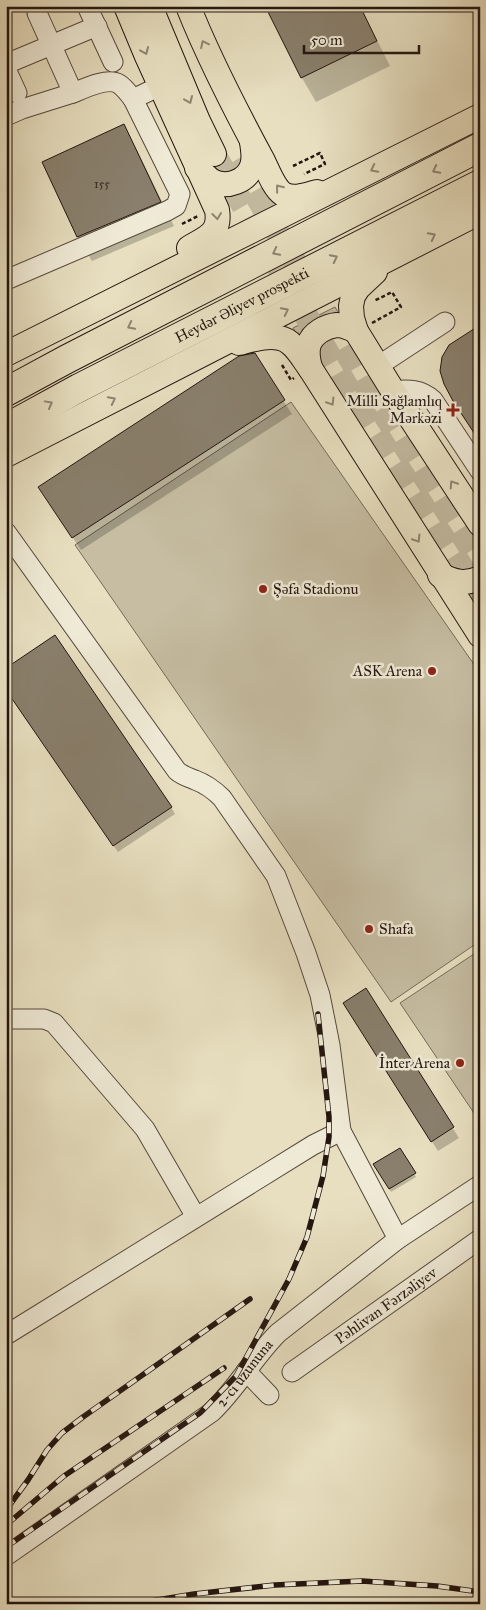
<svg xmlns="http://www.w3.org/2000/svg" width="486" height="1610" viewBox="0 0 486 1610" font-family="'IM FELL Great Primer',serif">
<style>
.green{fill:#c6bda2;stroke:#756a59}
.shadow{fill:#0003}
.building{fill:#897f6c;stroke:#241610}
.lines{fill:none;stroke-linecap:round;stroke-linejoin:round}
.major-tunnel{stroke:#c0b79d;stroke-width:24;stroke-dasharray:24 12;stroke-linecap:butt}
.minor-casing{stroke:#55483c;stroke-width:21}
.major-casing{stroke:#241610;stroke-width:26}
.highway-casing{stroke:#241610;stroke-width:30}
.path{stroke:#241610;stroke-width:2.5;stroke-dasharray:4 2.5;stroke-linecap:butt}
.minor{stroke:#efead6;stroke-width:19}
.major{stroke:#e7dfc0;stroke-width:24}
.highway{stroke:#e7dfc0;stroke-width:28}
.rail-casing{stroke:#241610;stroke-width:5.5}
.rail{stroke:#efead6;stroke-width:4;stroke-dasharray:11;stroke-linecap:butt}
.oneway{stroke:#8f8571}
.poi-dot{fill:#8f2418;stroke:#efead6;stroke-width:2}
.labels{text-anchor:middle;dominant-baseline:central;stroke-width:5;stroke-linejoin:round;paint-order:stroke}
.number-label{font-size:12px;fill:#3d3027}
.street-label{font-size:15px;fill:#241610;stroke:#efead6}
.poi-label{font-size:15px;fill:#241610;stroke:#efead6;text-anchor:end}
</style>
<rect width="100%" height="100%" fill="#e7dfc0"/>
<filter id="stains"><feTurbulence type="fractalNoise" baseFrequency=".004" numOctaves="4"/><feColorMatrix values="0 0 0 0 .2 0 0 0 0 .09 0 0 0 0 .02 0 0 0 .5 -.17"/></filter>
<radialGradient id="worn" r=".72"><stop offset=".6" stop-color="#630" stop-opacity="0"/><stop offset="1" stop-color="#630" stop-opacity=".3"/></radialGradient>
<g class="green">
<path d="M335,307L341,317L300,339L293,328Z"/>
<path d="M291,402L480,673V941L391,1002L75,545Z"/>
<path d="M480,950V1122L400,1003Z"/>
</g>
<g class="shadow">
<path d="M267,6H360L390,66L316,102L302,78Z"/>
<path d="M123,125L137,150L174,226L92,261L78,237L43,163Z"/>
<path d="M254,355L292,414L81,550L48,500Z"/>
<path d="M6,689L171,807L175,814L118,852Z"/>
<path d="M365,990L459,1138L438,1151L350,1013Z"/>
<path d="M400,1149L416,1177L391,1192L375,1164Z"/>
</g>
<g class="building">
<path d="M265,6H360L377,41L301,78Z"/>
<path d="M124,124L161,202L77,237L42,162Z"/>
<path d="M480,325V442L453,401L444,384L440,371L442,357L449,345Z"/>
<path d="M255,353L285,400L72,538L38,487L239,356Z"/>
<path d="M55,635L172,807L113,846L6,690V668Z"/>
<path d="M366,988L454,1127L431,1142L343,1003Z"/>
<path d="M400,1148L416,1173L389,1189L373,1164Z"/>
</g>
<g class="lines">
<g class="major-tunnel">
<path d="M214,154L348,389L480,596"/>
<path d="M236,160L365,384L480,562"/>
</g>
<g class="minor-casing">
<g id="minor">
<path d="M87,6L113,62"/>
<path d="M37,13L73,93C85,88 108,77 119,84C124,87 129,94 133,99L160,86"/>
<path d="M6,64L97,26"/>
<path d="M6,69L17,93"/>
<path d="M6,116L22,109L73,93"/>
<path d="M6,280L167,211L176,206L180,194L177,188L133,99"/>
<path d="M378,366L445,322"/>
<path d="M393,391C408,389 421,389 433,400L480,471"/>
<path d="M6,532L177,771C183,776 188,777 195,780C206,784 214,790 222,798L276,876L306,953L320,995L330,1045L341,1131"/>
<path d="M6,1019H44L54,1023L145,1129L196,1217"/>
<path d="M6,1335L313,1145L341,1131L398,1239"/>
<path d="M246,1371L269,1395"/>
<path id="s1" d="M292,1372L480,1239"/>
<path id="s2" d="M6,1556L212,1412C237,1388 254,1357 278,1333L398,1239L480,1185"/>
</g>
</g>
<g class="major-casing">
<g id="major">
<path d="M126,6L146,54L217,210C221,234 207,237 189,248"/>
<path d="M150,6L198,121L214,154"/>
<path d="M188,6C209,59 236,111 263,161C268,171 274,188 283,194C294,200 306,195 317,192"/>
<path d="M197,168C202,172 207,178 212,181C227,189 247,181 252,166C255,158 253,150 252,142"/>
<path d="M375,272L358,288L353,296L351,306L352,318L356,331L393,391L480,524"/>
<path d="M239,343C254,339 277,332 290,343C298,349 304,360 310,368L480,635"/>
<path d="M6,354L480,116"/>
<path d="M310,368C308,360 306,352 309,344C313,333 326,326 337,325C344,325 350,328 356,331"/>
<path d="M6,455L480,212"/>
<path d="M440,575C454,582 465,585 480,578"/>
</g>
</g>
<g class="highway-casing">
<g id="highway">
<path d="M6,392L67,359L480,147"/>
<path id="s3" d="M6,428L79,388L480,184"/>
</g>
</g>
<g class="path">
<path d="M293,166L320,153L325,164L304,174"/>
<path d="M182,224L198,216"/>
<path d="M372,323L401,307L392,292L374,301"/>
<path d="M282,365L291,380L294,378"/>
</g>
<use href="#minor" class="minor"/>
<use href="#major" class="major"/>
<use href="#highway" class="highway"/>
<g class="rail-casing">
<g id="rail">
<path d="M6,1510L28,1480L47,1450L62,1433L83,1417L250,1299"/>
<path d="M6,1525L64,1476L224,1368"/>
<path d="M6,1547L200,1413L236,1376L289,1279L307,1237L323,1176L329,1137V1117L318,1014"/>
<path d="M132,1604L194,1594L275,1585L362,1581L437,1586L480,1592"/>
</g>
</g>
<use href="#rail" class="rail"/>
</g>
<defs><path id="oneway-chevron" d="M-2-3.5L2.5 0L-2 3.5" fill="none" stroke-width="1.6" stroke-linecap="round" stroke-linejoin="round" transform="scale(1.25)"/></defs>
<g class="oneway">
<use href="#oneway-chevron" transform="translate(204 44) rotate(-116)"/>
<use href="#oneway-chevron" transform="translate(145 51) rotate(67)"/>
<use href="#oneway-chevron" transform="translate(189 100) rotate(67)"/>
<use href="#oneway-chevron" transform="translate(374 169) rotate(153)"/>
<use href="#oneway-chevron" transform="translate(436 170) rotate(153)"/>
<use href="#oneway-chevron" transform="translate(279 188) rotate(-129)"/>
<use href="#oneway-chevron" transform="translate(217 216) rotate(83)"/>
<use href="#oneway-chevron" transform="translate(432 236) rotate(-27)"/>
<use href="#oneway-chevron" transform="translate(276 252) rotate(153)"/>
<use href="#oneway-chevron" transform="translate(334 258) rotate(-27)"/>
<use href="#oneway-chevron" transform="translate(285 311) rotate(-27)"/>
<use href="#oneway-chevron" transform="translate(131 326) rotate(153)"/>
<use href="#oneway-chevron" transform="translate(112 400) rotate(-27)"/>
<use href="#oneway-chevron" transform="translate(331 402) rotate(58)"/>
<use href="#oneway-chevron" transform="translate(49 404) rotate(-29)"/>
<use href="#oneway-chevron" transform="translate(453 484) rotate(-123)"/>
<use href="#oneway-chevron" transform="translate(417 539) rotate(58)"/>
</g>
<g class="poi-dot">
<path d="M450.5 402.5h5v5h5v5h-5v5h-5v-5h-5v-5h5z"/>
<circle cx="263" cy="589" r="5"/>
<circle cx="432" cy="671" r="5"/>
<circle cx="369" cy="929" r="5"/>
<circle cx="460" cy="1063" r="5"/>
</g>
<g class="labels">
<g class="number-label">
<text x="102" y="184">155</text>
</g>
<g class="street-label">
<text stroke="none"><textPath href="#s3" startOffset="266">Heydər Əliyev prospekti</textPath></text>
<text stroke="none"><textPath href="#s1" startOffset="115">Pəhlivan Fərzəliyev</textPath></text>
<text stroke="none"><textPath href="#s2" startOffset="302">2-ci uzununa</textPath></text>
</g>
<g class="poi-label">
<text x="442" y="401">Milli Sağlamlıq<tspan x="442" dy="17">Mərkəzi</tspan></text>
<text x="273" y="589" text-anchor="start">Şəfa Stadionu</text>
<text x="422" y="671">ASK Arena</text>
<text x="379" y="929" text-anchor="start">Shafa</text>
<text x="450" y="1063">İnter Arena</text>
</g>
</g>
<rect width="486" height="1610" fill="none" stroke="#e7dfc0" stroke-width="25"/>
<rect x="8" y="8" width="471" height="1595" fill="none" stroke="#241610" stroke-width="2.5"/>
<rect x="12" y="12" width="461" height="1585" fill="none" stroke="#241610"/>
<path d="M304 45v8h115v-8" fill="none" stroke="#241610" stroke-width="2.5"/>
<text x="311" y="45" font-size="15" fill="#241610" stroke="#efead6" stroke-width="4" paint-order="stroke">50 m</text>
<rect width="100%" height="100%" filter="url(#stains)"/>
<rect width="100%" height="100%" fill="url(#worn)"/>
</svg>
